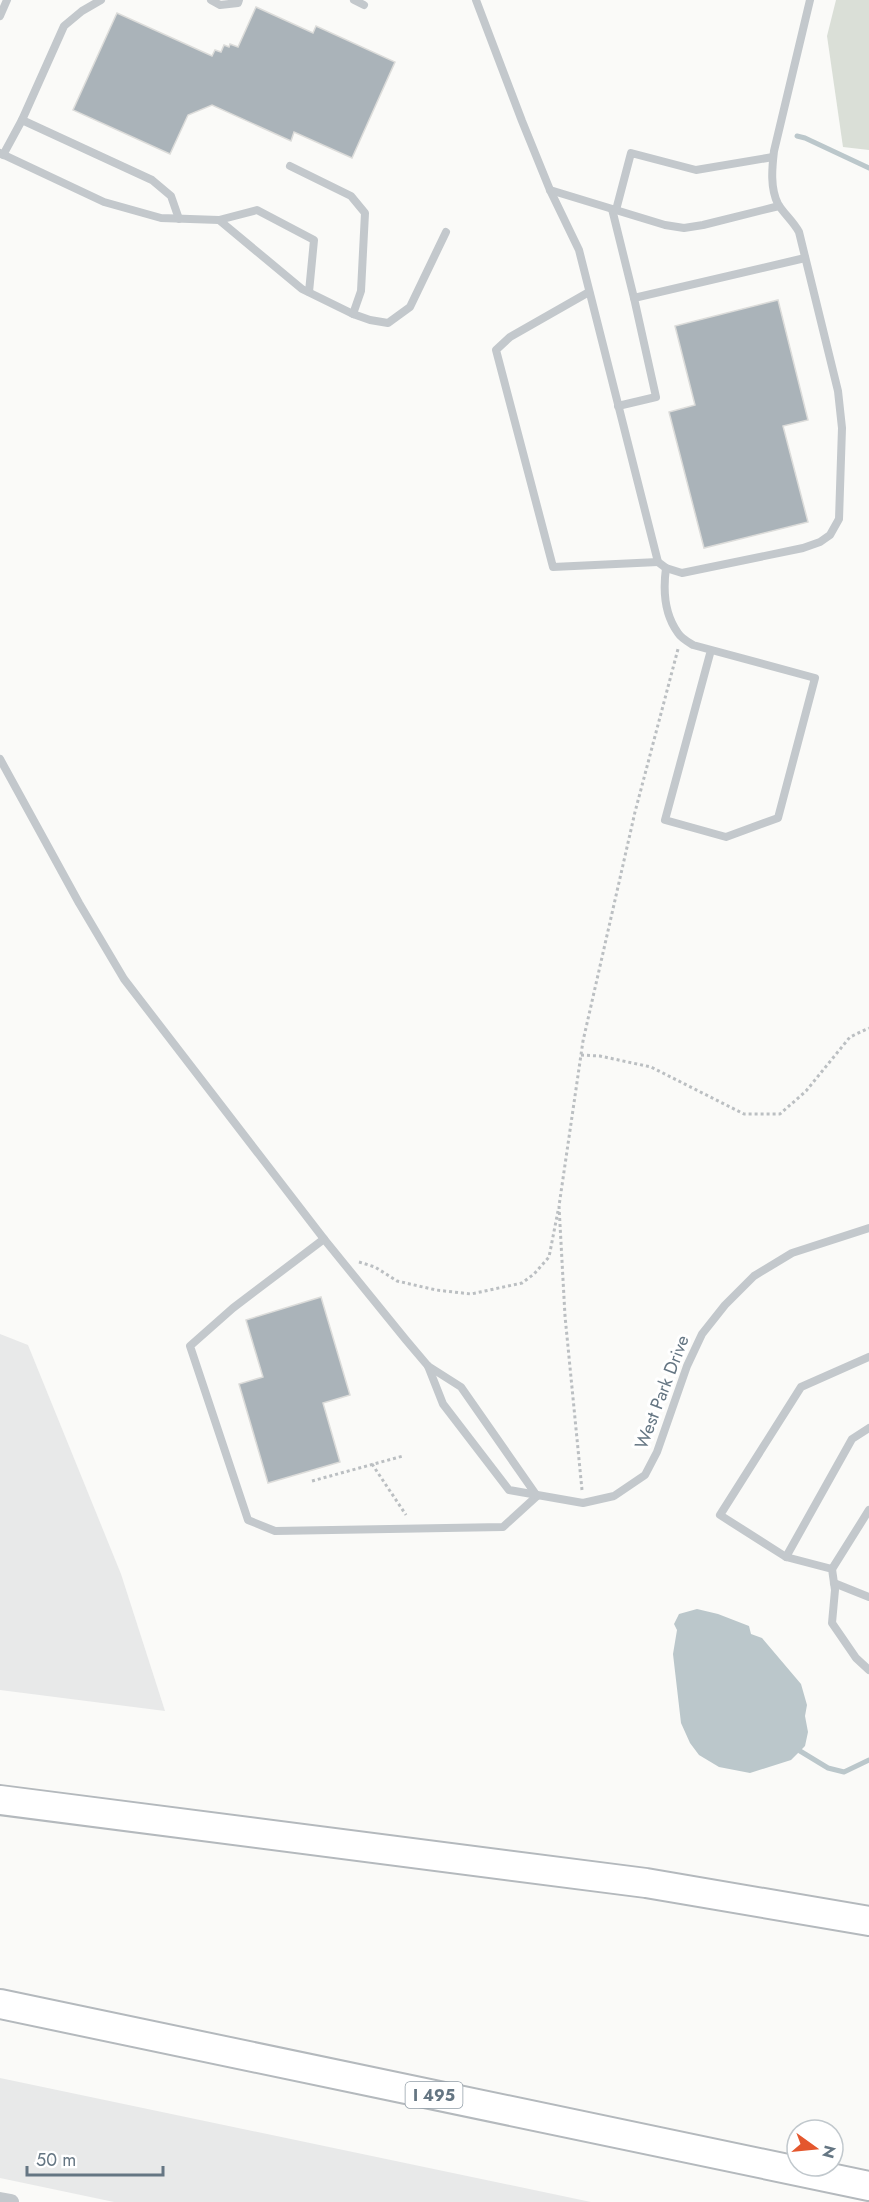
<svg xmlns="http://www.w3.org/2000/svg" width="869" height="2202" viewBox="0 0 869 2202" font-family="Jost,sans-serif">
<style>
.built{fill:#e8e9e9}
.green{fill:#dadfd7}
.water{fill:#bbc7cb}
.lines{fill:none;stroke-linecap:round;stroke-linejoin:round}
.stream{stroke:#bbc7cb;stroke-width:5}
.building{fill:#aab3b9;stroke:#dcdcda;stroke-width:1.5}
.highway-casing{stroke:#b4b9bd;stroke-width:32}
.path{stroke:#bbbfc2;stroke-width:3;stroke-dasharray:3 3;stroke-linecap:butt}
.lane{stroke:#c3c8cc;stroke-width:8}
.street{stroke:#c3c8cc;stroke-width:16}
.highway{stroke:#fff;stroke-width:28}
.labels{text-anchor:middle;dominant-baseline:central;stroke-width:6;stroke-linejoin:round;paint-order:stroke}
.shield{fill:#fff;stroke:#939fa8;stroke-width:1.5}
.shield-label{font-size:16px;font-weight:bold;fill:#657683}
.street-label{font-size:18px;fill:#657683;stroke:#fff}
</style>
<rect width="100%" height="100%" fill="#fafaf8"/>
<g class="built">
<path d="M0,1334L28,1345L121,1574L165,1711L0,1690Z"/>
<path d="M0,2078L591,2202H114L0,2178Z"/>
</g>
<path class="green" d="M836,0H869V150L843,147L827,36Z"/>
<path class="water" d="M697,1609L718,1614L749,1626L751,1634L762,1638L801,1684L807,1705L805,1716L808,1732L805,1746L791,1760L750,1773L719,1767L699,1755L690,1743L681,1723L673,1654L677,1630L674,1624L679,1614Z"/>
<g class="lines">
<g class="stream">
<path d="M797,136L805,138L869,168"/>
<path d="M800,1751L828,1768L844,1772L869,1760"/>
</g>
</g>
<g class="building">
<path d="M256,7L313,33L316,26L395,62L352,158L294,132L291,141L212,105L188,115L170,154L73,110L117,13L212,56L215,50L221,52L224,45L229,47L230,44L238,47Z"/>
<path d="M778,300L808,420L783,426L808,522L704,548L669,412L695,405L675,326Z"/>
<path d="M321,1297L350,1395L323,1403L340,1462L268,1483L239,1384L263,1377L246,1320Z"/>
</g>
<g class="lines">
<g class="highway-casing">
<g id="highway">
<path d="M0,1800L646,1883L869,1921"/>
<path d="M0,2004L869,2186"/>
</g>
</g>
<g class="path">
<path d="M581,1055L600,1056L651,1067L744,1114H780L806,1091L850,1037L869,1028"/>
<path d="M359,1262L375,1267L397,1281L436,1290L471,1294L522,1283L534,1274L549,1257L558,1211"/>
<path d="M372,1464L406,1515"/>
<path d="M312,1481L403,1456"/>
<path d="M582,1490L565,1316L559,1206L583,1041L635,812L678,649"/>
</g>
<g class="lane">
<path d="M211,0L220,5L238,3L239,0"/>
<path d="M354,0L364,5"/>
<path d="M476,0L522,121L550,190L579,250L658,562L666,568L682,573L803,548L820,542L830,535L839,519L842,428L838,391L799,232C793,221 784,214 778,204C770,188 772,168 774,151L810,0"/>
<path d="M0,16L7,0"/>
<path d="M22,120L64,26L82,11L101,0"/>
<path d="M0,153L104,202L161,218L219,220L302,289L353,314"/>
<path d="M3,155L22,120L152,180L171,196L179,219"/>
<path d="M290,166L351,196L365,213L361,291L353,314L370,320L388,323L410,307L446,232"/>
<path d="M550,190L665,225L684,228L703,225L779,206"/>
<path d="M612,209L634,298"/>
<path d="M616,210L631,153L696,170L773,157"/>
<path d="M219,220L257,210L314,240L309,292"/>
<path d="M589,292L510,337L496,350L553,567L658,562"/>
<path d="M618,406L656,397L634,298L805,258"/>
<path d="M666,568C663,590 664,614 678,633C681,638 688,642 693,645L815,678L778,818L726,837L665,820L711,650"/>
<path d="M0,759L79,903L124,979L324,1239L406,1340L428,1366L461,1387L537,1496"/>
<path d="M324,1239L233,1308L190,1346L248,1520L275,1531L503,1527L537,1496"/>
<path d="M428,1366L443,1404L509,1490L583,1503L614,1496L645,1475L657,1452L687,1366L702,1334L725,1305L754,1276L792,1253L869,1228"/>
<path d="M869,1428L852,1439L786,1557L832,1569L835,1590L832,1623L856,1658L869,1670"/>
<path d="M786,1557L720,1515L801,1387L869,1357"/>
<path d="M832,1569L869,1510"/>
<path d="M834,1583L869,1597"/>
</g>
<path class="street" d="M0,2200L11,2202"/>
<use href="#highway" class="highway"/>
</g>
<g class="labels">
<rect class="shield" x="405.5" y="2082" width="57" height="26" rx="4.5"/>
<g class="shield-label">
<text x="434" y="2095">I 495</text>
</g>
<g class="street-label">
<text transform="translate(662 1392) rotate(-69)">West Park Drive</text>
</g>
</g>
<g transform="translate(815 2148) rotate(105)"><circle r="28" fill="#ffffff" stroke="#c1c8cd" stroke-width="1.5"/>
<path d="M0-4.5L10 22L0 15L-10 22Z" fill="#e4572e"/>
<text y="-9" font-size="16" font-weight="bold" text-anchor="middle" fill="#657683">N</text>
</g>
<path d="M27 2166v9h136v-9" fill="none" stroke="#657683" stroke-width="3"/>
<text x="36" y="2166" font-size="18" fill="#657683" stroke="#ffffff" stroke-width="4.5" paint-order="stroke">50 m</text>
</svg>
